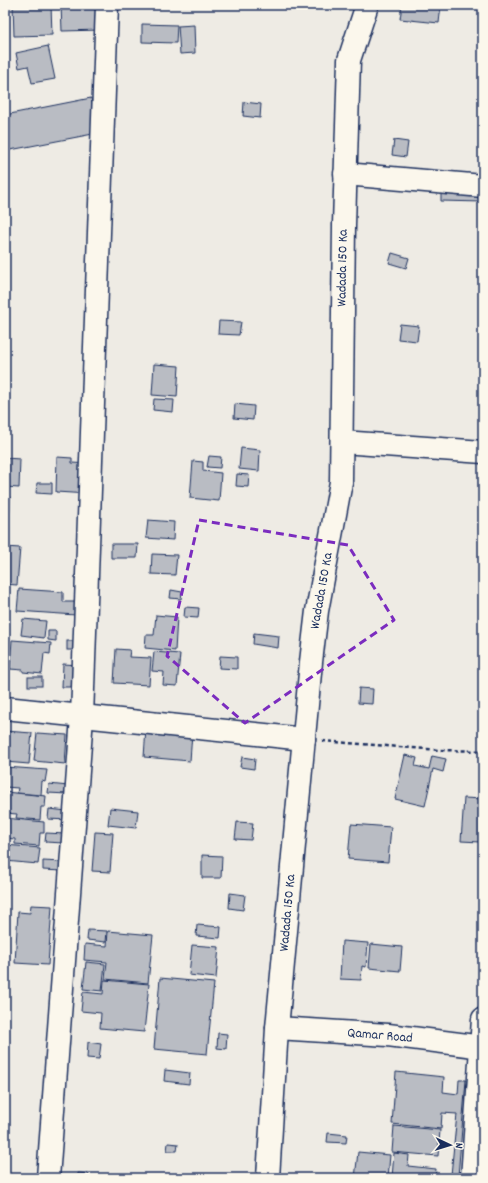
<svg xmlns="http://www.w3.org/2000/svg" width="488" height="1183" viewBox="0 0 488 1183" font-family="Dekko,sans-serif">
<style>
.building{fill:#b9bcc3;stroke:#1b2f5e}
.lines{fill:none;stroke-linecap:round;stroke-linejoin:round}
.minor-casing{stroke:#1b2f5e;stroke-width:25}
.path{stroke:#1b2f5e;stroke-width:2.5;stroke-dasharray:4 3;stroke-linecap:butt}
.minor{stroke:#fbf7ec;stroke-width:22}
.marked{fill:none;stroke:#7b2cbf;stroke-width:3;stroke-dasharray:8 5;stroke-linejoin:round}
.labels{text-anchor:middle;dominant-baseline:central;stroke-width:3.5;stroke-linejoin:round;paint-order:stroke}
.street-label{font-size:14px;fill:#1b2f5e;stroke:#fbf7ec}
</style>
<rect width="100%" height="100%" fill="#eeebe4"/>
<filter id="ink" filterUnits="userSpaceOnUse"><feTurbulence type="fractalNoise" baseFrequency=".025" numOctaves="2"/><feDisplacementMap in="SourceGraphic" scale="8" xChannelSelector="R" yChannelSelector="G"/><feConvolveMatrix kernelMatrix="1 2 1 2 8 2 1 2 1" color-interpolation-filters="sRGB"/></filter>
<g filter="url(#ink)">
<g class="building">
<rect x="5" y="5" width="3" height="46"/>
<path d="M13,5H51L52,35L14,36Z"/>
<path d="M61,5H100V30L62,31Z"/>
<path d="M402,5H441L439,23L400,19Z"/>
<path d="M142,24L177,25L176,43L142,42Z"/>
<path d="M194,25L195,53L180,54L178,26Z"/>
<path d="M48,46L55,79L32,83L28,66L19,68L16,53Z"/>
<path d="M91,98L98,133L5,151V115Z"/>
<path d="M244,102L261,104L260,118L243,116Z"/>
<path d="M394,140L408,142L406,157L392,155Z"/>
<path d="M441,186L483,188V202L441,201Z"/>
<path d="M392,253L409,258L406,268L389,263Z"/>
<path d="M219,321L241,322L239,335L218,334Z"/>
<path d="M400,324L419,326L417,341L398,339Z"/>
<path d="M154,364L179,366L177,397L152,395Z"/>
<path d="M154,399L174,400L173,412L153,410Z"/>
<path d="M235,404L254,406L253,420L234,418Z"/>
<path d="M241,448L260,450L259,471L239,469Z"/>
<path d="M209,456L221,457L220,468L207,467Z"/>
<path d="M57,457L72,458V463L89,464L88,494L56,492Z"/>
<path d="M5,458L20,459L19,488L5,487Z"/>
<path d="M193,461L203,462V471L221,473L219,501L190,498Z"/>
<path d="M237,474L249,475L248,487L236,486Z"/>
<path d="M37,483H52V494L36,493Z"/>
<path d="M5,497H10L9,532H5Z"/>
<path d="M148,520L174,522L173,540L146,538Z"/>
<path d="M111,544H138L137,558H111Z"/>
<path d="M5,547L20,548L17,585L5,584Z"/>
<path d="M152,554L177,555L175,575L151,574Z"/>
<path d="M19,589L63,592V602H77L76,615L17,611Z"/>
<path d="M171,590L182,592L181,599L170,598Z"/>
<path d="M185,607L199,608L198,618L184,617Z"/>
<path d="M156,615L177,617L175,651L145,648L146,635H154Z"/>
<path d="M23,619L46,621L44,638L21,635Z"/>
<path d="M48,631H56V641L48,640Z"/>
<path d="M254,633L279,636L278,648L253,644Z"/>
<path d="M12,640L51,643L50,654L44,653L42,674L23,672V670L10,669Z"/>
<rect x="67" y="641" width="10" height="9"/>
<path d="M116,649L130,650L129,657L151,658L149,685L114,683Z"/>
<path d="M154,652L180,654L177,686L163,685L164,672L152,671Z"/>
<path d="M220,656L237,657V669L219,668Z"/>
<path d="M63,664L80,665L79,687H62Z"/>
<rect x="28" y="677" width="14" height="9"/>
<path d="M359,688L373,689L372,704L358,703Z"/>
<path d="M146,729L192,733L190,761L144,757Z"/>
<path d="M5,731L32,733L29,764L5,762Z"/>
<path d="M37,733L67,735L65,764L34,761Z"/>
<path d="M405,755L417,758L415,766L429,769L432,756L446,759L443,772L433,769L425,806L395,799Z"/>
<path d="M242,757L255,759L254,769L240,767Z"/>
<path d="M5,767L47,770L45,782L42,781L41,795L17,793L18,788L5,787Z"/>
<path d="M49,784L68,786L67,794L48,793Z"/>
<path d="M5,792L46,796L45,807H41L40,820L16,818L17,814L5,813Z"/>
<path d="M464,798L483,799L480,842L461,841Z"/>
<path d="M110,808L138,811L136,828L108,825Z"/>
<path d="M49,809L67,811V820L48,819Z"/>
<path d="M5,818L44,822V833H40L39,846L15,844V839L5,838Z"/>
<path d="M237,822L253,823L251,840L235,839Z"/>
<path d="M351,824L391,827L388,862L348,859Z"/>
<path d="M95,832L113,833L110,872L92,871Z"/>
<path d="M46,833L65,834L64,843L45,842Z"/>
<path d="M5,845L40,848L38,864L5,861Z"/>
<path d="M202,855L222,856L221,878H202Z"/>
<path d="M43,861L62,862V871L43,870Z"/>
<path d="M230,893L245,895L243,910L229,908Z"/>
<path d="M31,905L52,906L48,965L15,963L18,912L30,913Z"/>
<path d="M197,925L221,927L220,938L196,936Z"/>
<path d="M88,930L107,931L106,942L87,940Z"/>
<path d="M108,931L153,935L148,983L105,979L107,962L84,960L85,944L107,946Z"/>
<path d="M342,941L368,943L366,967L362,966L361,980L340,979Z"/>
<path d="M371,944L402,947L400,971L369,968Z"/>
<path d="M192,945L219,947L216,978L189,975Z"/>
<path d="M86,962L105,964L102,991L83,989Z"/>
<path d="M160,978L214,983L207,1054L154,1049Z"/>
<path d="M104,980L149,984L144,1032L100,1028L101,1013L81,1011L83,992L103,994Z"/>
<path d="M218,1033L227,1034L226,1049L217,1048Z"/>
<path d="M88,1042L101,1044L99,1059L87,1058Z"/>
<path d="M165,1070L190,1073L189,1084L164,1081Z"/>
<path d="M396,1072L444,1077L443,1092L458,1094L459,1080H466L458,1176L451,1175L457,1114L442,1113L441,1129L392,1124Z"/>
<path d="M394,1126L440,1130L438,1156L392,1152Z"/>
<path d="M328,1133L347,1135L346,1143L327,1142Z"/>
<path d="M168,1143L178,1144L177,1151H167Z"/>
<path d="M358,1152L390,1155L388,1178H355Z"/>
<path d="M394,1153L409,1155L408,1166L436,1169L435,1178H392Z"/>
<path d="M78,1173L89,1174L88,1178H78Z"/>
</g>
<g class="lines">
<g class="minor-casing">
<g id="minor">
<path d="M345,174L483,186"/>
<path d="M342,442L483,452"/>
<path d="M5,708L304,739"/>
<path d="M277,1028L388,1035L483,1047"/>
<path d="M48,1178L82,717L107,5"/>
<path d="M268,1178L277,1028L311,662L317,611L341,482L344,225L349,60L367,5"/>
<path d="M472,1178L483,1019"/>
</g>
</g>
<path class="path" d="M322,741L439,750L483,751"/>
<use href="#minor" class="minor"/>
</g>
</g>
<path class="marked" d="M199,520L348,545L394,620L245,723L167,656Z"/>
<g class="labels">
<g class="street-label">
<text transform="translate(343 268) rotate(-89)">Wadada 150 Ka</text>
<text transform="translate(322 591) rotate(-80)">Wadada 150 Ka</text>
<text transform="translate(288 913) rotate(-85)">Wadada 150 Ka</text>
<text transform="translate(380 1036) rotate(5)">Qamar Road</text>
</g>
</g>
<rect width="488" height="1183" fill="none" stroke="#fbf7ec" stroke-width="20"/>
<rect x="10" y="10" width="468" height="1163" fill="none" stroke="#1b2f5e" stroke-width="1.5" filter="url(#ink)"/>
<g transform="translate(450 1145) rotate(94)" stroke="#fbf7ec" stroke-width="3" paint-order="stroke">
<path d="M0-3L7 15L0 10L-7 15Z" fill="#1b2f5e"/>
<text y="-6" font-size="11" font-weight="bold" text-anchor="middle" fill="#1b2f5e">N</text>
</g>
</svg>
